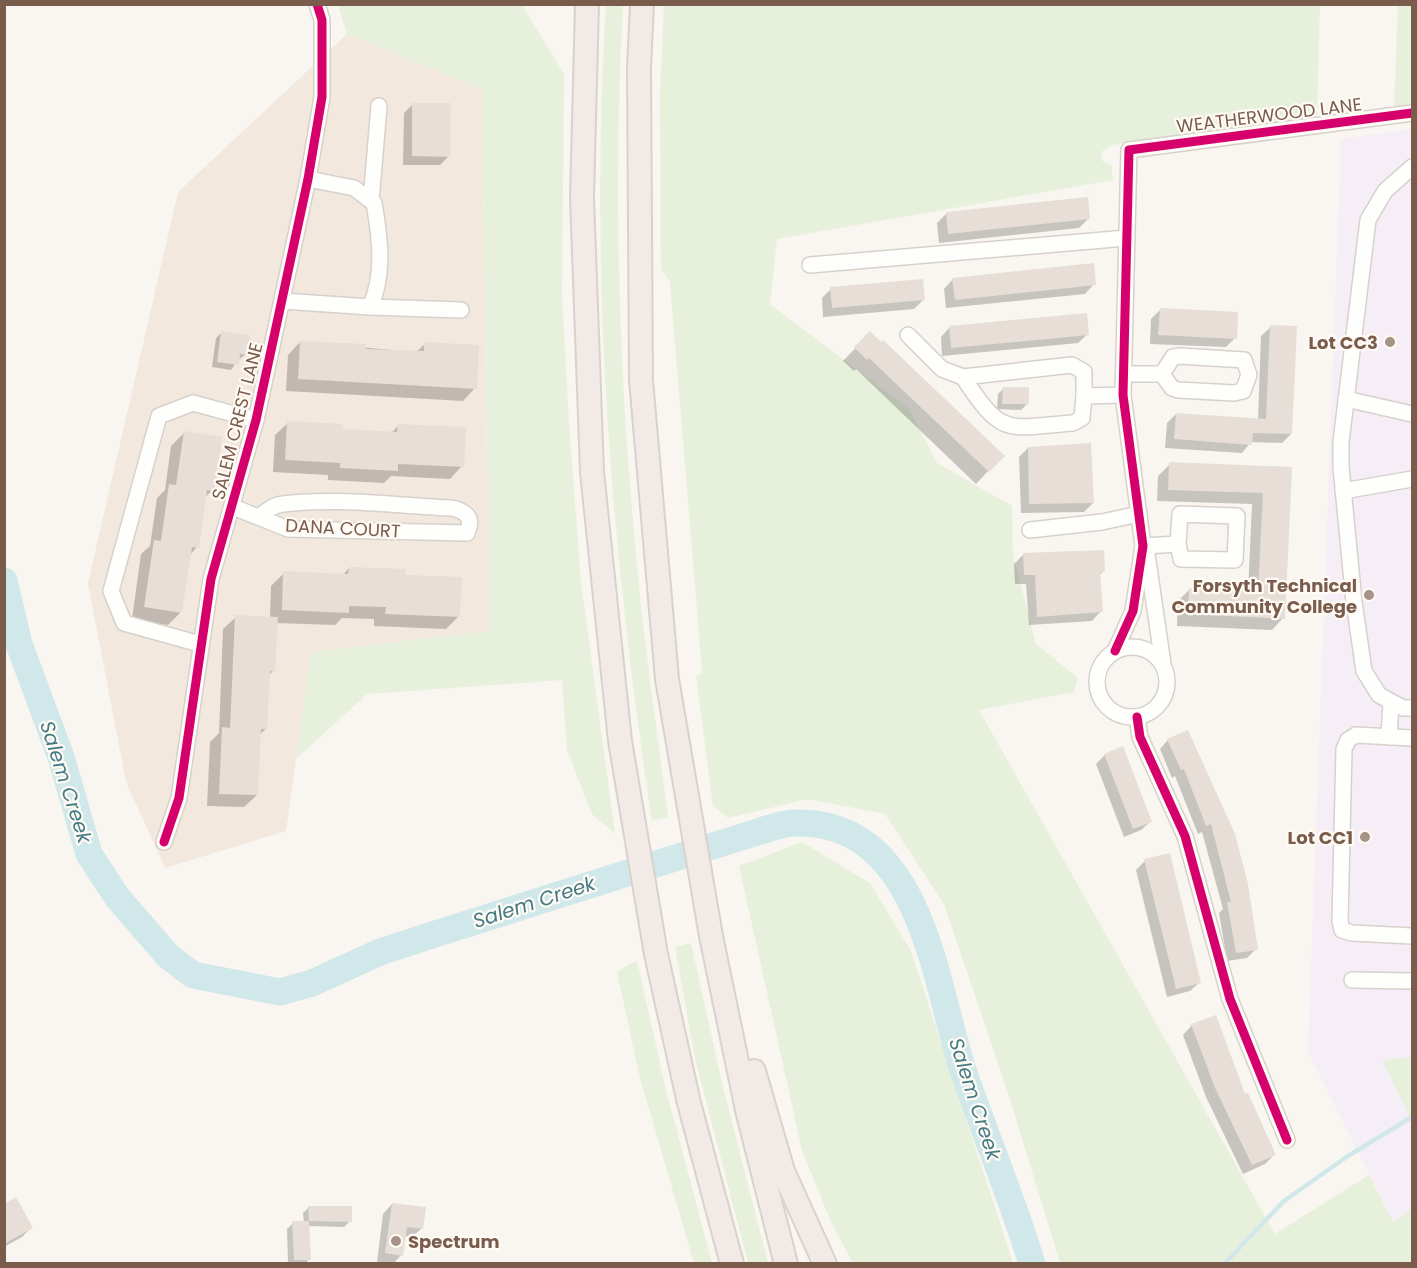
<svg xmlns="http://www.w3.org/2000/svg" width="1417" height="1268" viewBox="0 0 1417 1268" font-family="Poppins,sans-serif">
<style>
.residential{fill:#f2e8de}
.education{fill:#f6eef6}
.green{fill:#e7f0db}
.shadow{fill:#0003}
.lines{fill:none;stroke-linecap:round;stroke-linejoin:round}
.stream{stroke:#d0e8ea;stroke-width:4.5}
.river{stroke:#d0e8ea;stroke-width:27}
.building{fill:#e6ded7}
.minor-casing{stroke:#d7d1cb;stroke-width:18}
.highway-casing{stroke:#dad1cc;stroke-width:26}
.minor{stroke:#fefefd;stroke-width:15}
.highway{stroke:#f2eae7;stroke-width:22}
.cycleway-casing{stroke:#fffaf3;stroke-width:13}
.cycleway{stroke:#d6006c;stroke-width:9}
.poi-dot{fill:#a69286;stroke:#fffaf3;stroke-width:2}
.labels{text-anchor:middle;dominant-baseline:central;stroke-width:4.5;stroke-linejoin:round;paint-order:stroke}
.street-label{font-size:18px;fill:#7a5c4d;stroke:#fffaf3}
.poi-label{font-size:18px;font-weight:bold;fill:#7a5c4d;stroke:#fffaf3;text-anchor:end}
.water-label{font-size:20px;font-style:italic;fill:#437b85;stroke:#fffaf3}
</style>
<rect width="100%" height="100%" fill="#f9f5f0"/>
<path class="residential" d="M347,34L482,89L489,632L311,652L286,831L165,868L126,782L88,583L178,192Z"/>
<path class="education" d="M1412,129V1208L1393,1222L1308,1052L1341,139Z"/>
<g class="green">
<path d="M623,4C612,205 620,407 641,606C649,676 659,747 668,817L652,821C611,551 589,278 606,5Z"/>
<path d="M338,5H522L564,74L562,296L569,424L581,582L615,834L592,814L567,750L562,680L367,694L296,759L311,652L489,631L482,89L347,34Z"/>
<path d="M664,5H1320L1317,118L1112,145L1101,152L1103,162L1111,165L1113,180L777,239L770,304L909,409L937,463L1012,506L1013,555L1036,644L1078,678L1074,692L979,710L1275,1234L1369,1175L1393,1222L1412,1208V1263H1060L1010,1099L944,904L885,814L808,799L728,818L713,806L696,676L702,672L670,282L661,269L660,95Z"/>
<path d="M1398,5H1412V107L1394,109Z"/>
<path d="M802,842L870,883L911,951L1013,1263H853L831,1222L802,1150L739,866Z"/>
<path d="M691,943L722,1083L768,1263H748L695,1058L675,947Z"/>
<path d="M637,960L666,1090L712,1263H694L640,1078L617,972Z"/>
<path d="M1412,1057V1121L1382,1060Z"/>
</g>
<g class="shadow">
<path d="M413,104L449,156L440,165H403L404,113Z"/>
<path d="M947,213L1088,219L1079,228L939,243L937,223Z"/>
<path d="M953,279L1094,284L1085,294L946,308L944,289Z"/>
<path d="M831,289L924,299L914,309L823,317L822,298Z"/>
<path d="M1160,310L1235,338L1226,347L1150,344L1151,319Z"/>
<path d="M950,327L1088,334L1078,343L942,356L941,337Z"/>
<path d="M1271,327L1291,434L1282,443L1251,442L1242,453L1165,448L1167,423L1176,414L1258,420L1261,336Z"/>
<path d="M222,332L246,354L238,360L231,370L212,367L216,338Z"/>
<path d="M870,333L1002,456L976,484L856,369L854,371L843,361Z"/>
<path d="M300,342L416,352L425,344L475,388L463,401L286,391L288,355Z"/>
<path d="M1004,388L1027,404L1021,410L997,409L998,394Z"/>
<path d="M288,423L341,431L390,434L399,425L462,466L450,479L391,476L384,483L328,480V475L273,472L275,435Z"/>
<path d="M184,433L213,490L204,498L197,547L189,556L181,612L168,625L132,619L141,554L150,546L157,498L165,490L171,446Z"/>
<path d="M1028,448L1093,503L1084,512L1021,513L1019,457Z"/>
<path d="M1170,464L1291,468L1283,618L1272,630L1177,626L1178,601L1190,589L1248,592L1252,504L1157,501L1158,476Z"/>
<path d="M1023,555L1103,571L1099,576L1101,611L1092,621L1029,625L1026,584H1015L1014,564Z"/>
<path d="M349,568L405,576L459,616L446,629L374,626V619L342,618L335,625L276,623L273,671L268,676L266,729L259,735L257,795L244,807L207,806L210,742L219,733L223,629L236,617L270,618L271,586L284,573L342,576Z"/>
<path d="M1187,732L1256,949L1247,958L1227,961L1219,913L1223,909L1202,832L1198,834L1175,776L1172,778L1160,749L1168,740Z"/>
<path d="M1105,755L1151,821L1141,830L1124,837L1096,764Z"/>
<path d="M1145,861L1200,982L1190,991L1167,997L1136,870Z"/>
<path d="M1192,1025L1245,1096L1275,1154L1265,1164L1243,1174L1206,1097L1183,1035Z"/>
<path d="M392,1204L422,1228L412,1237L404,1236L401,1255L393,1264L377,1262L383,1214Z"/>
<path d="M4,1205L31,1228L22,1237L4,1247Z"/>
<path d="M309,1207L350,1221L344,1227L308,1226L309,1259L305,1264H288L287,1229L293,1223H304L303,1213Z"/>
</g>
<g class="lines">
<path class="stream" d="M1224,1264L1284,1201L1348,1156L1412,1117"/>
<path class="river" d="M4,581L19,644L61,757L89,854L117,897L168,956L193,975L280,992L312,983L380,952L432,935L751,834C765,830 781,823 795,823C920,820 934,978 962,1067C984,1133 1012,1197 1032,1264"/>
</g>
<g class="building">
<path d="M412,103H451L450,157L412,156Z"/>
<path d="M1088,197L1090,219L948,234L946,212Z"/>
<path d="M1094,263L1096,285L955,300L952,278Z"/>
<path d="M923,279L925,300L832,308L830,287Z"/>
<path d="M1160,308L1238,312L1237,339L1158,335Z"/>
<path d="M1087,313L1089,335L951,348L949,326Z"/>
<path d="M1270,325L1297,326L1292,434L1253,433L1252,445L1174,439L1176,413L1266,419Z"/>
<path d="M221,331L250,335L248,355L240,354L239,365L217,362Z"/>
<path d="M870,331L881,342L883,340L1005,456L989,472L869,358L867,360L854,347Z"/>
<path d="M300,341L366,344V349L424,351V342L479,345L477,389L298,379Z"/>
<path d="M1003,387H1029V404H1002Z"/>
<path d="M287,421L343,424L342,429L397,432L398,424L466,427L464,467L398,464V471L340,468V463L285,460Z"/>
<path d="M184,431L222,437L214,491L207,490L199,548L192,547L182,613L144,607L154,540L161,541L169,484L176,485Z"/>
<path d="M1091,443L1094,503L1029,504L1028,447Z"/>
<path d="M1169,462L1292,467L1285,619L1188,614L1189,588L1258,591L1263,493L1168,490Z"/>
<path d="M1104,550L1105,572H1100L1103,612L1037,617L1035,575H1024L1023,553Z"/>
<path d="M349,567L406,569V575L462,577L460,617L385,614L386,607L349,606V613L282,610L283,571L348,574Z"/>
<path d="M235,615L278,617L275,672L270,671L267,729H261L258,795L219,794L222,727L230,728Z"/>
<path d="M1188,730L1235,834L1248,884L1258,950L1236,953L1227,902H1231L1211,824L1206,826L1184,769L1181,770L1167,739Z"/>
<path d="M1123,746L1152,822L1133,829L1104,754Z"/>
<path d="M1170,853L1201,983L1176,989L1144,859Z"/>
<path d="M1216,1015L1245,1094L1248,1093L1276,1155L1252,1165L1215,1088L1191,1024Z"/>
<path d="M16,1197L33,1228L4,1244V1204Z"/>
<path d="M392,1203L426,1207L423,1229L407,1227L403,1256L385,1253Z"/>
<path d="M308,1206H352V1222L309,1221Z"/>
<path d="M292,1221H309L311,1260H294Z"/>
</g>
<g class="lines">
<g class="minor-casing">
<g id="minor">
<path d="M1412,167L1385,191L1368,220L1341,442V467L1354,602L1364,671L1379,695L1403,708H1412"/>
<path d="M371,201L379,106"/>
<path d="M810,265L1127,238"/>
<path d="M283,301L370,307C385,275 380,237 374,203L354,188L308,179"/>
<path d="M370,307L461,310"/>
<path d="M908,335L942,369L963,377L1072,365L1084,372V396L1123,395"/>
<path d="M1124,374H1162L1173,357L1180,356L1244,360L1249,375L1243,391L1234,393L1178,390L1172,388L1162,374"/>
<path d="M963,377C1003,438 1006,428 1073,423L1082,418L1084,396"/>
<path d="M1346,399L1412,414"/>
<path d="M1343,491L1412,479"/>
<path d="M233,507L288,529L467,533C474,518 466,511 452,508C402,506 331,497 283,504C273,505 266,511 259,517"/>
<path d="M1030,530L1102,522L1139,514"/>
<path d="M1143,546L1178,544L1180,514L1237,516L1235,560L1181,559L1178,544"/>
<path d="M1147,554L1163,664"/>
<path d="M200,644L124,623L111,591L159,416L193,403L256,420"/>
<circle cx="1132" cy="682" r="35"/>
<path d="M1115,651L1133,611L1143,546L1123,395L1129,150L1412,113"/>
<path d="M1137,717L1140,737L1185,836L1230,999L1287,1140"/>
<path d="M1389,737L1391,702"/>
<path d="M1412,738L1356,735L1348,740L1344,749L1340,921L1342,930L1352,933L1412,936"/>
<path d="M164,842L179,798L211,579L256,420L308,179L322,97V20L317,4"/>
<path d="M1352,980L1412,981"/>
</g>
</g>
<g class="highway-casing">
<g id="highway">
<path d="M587,4L582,198L592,472L620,741L656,954L689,1103L732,1264"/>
<path d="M642,4L639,68L641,380L667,679L711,936L747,1110L786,1264"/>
<path d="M754,1071L783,1171L825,1264"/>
</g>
</g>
<use href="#minor" class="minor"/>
<use href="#highway" class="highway"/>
<g class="cycleway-casing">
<g id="cycleway">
<path d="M1115,651L1133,611L1143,546L1123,395L1129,150L1412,113"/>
<path d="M1137,717L1140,737L1185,836L1230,999L1287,1140"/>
<path d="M164,842L179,798L211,579L256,420L308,179L322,97V20L317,4"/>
</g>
</g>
<use href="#cycleway" class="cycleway"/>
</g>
<g class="poi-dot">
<circle cx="1390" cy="342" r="6"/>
<circle cx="1369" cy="595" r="6"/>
<circle cx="1365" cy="837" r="6"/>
<circle cx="396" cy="1241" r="6"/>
</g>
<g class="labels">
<g class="street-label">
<text transform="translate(1269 115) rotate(-7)">WEATHERWOOD LANE</text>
<text transform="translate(237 421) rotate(-76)">SALEM CREST LANE</text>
<text transform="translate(343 528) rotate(3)">DANA COURT</text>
</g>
<g class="poi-label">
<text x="1378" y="342">Lot CC3</text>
<text x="1357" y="585">Forsyth Technical<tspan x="1357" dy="21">Community College</tspan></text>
<text x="1353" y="837">Lot CC1</text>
<text x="408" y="1241" text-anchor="start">Spectrum</text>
</g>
<g class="water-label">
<text transform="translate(66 782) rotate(72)">Salem Creek</text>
<text transform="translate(534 902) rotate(-18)">Salem Creek</text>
<text transform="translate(975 1099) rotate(72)">Salem Creek</text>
</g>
</g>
<rect width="1417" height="1268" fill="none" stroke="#7a5c4d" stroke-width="12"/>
</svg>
